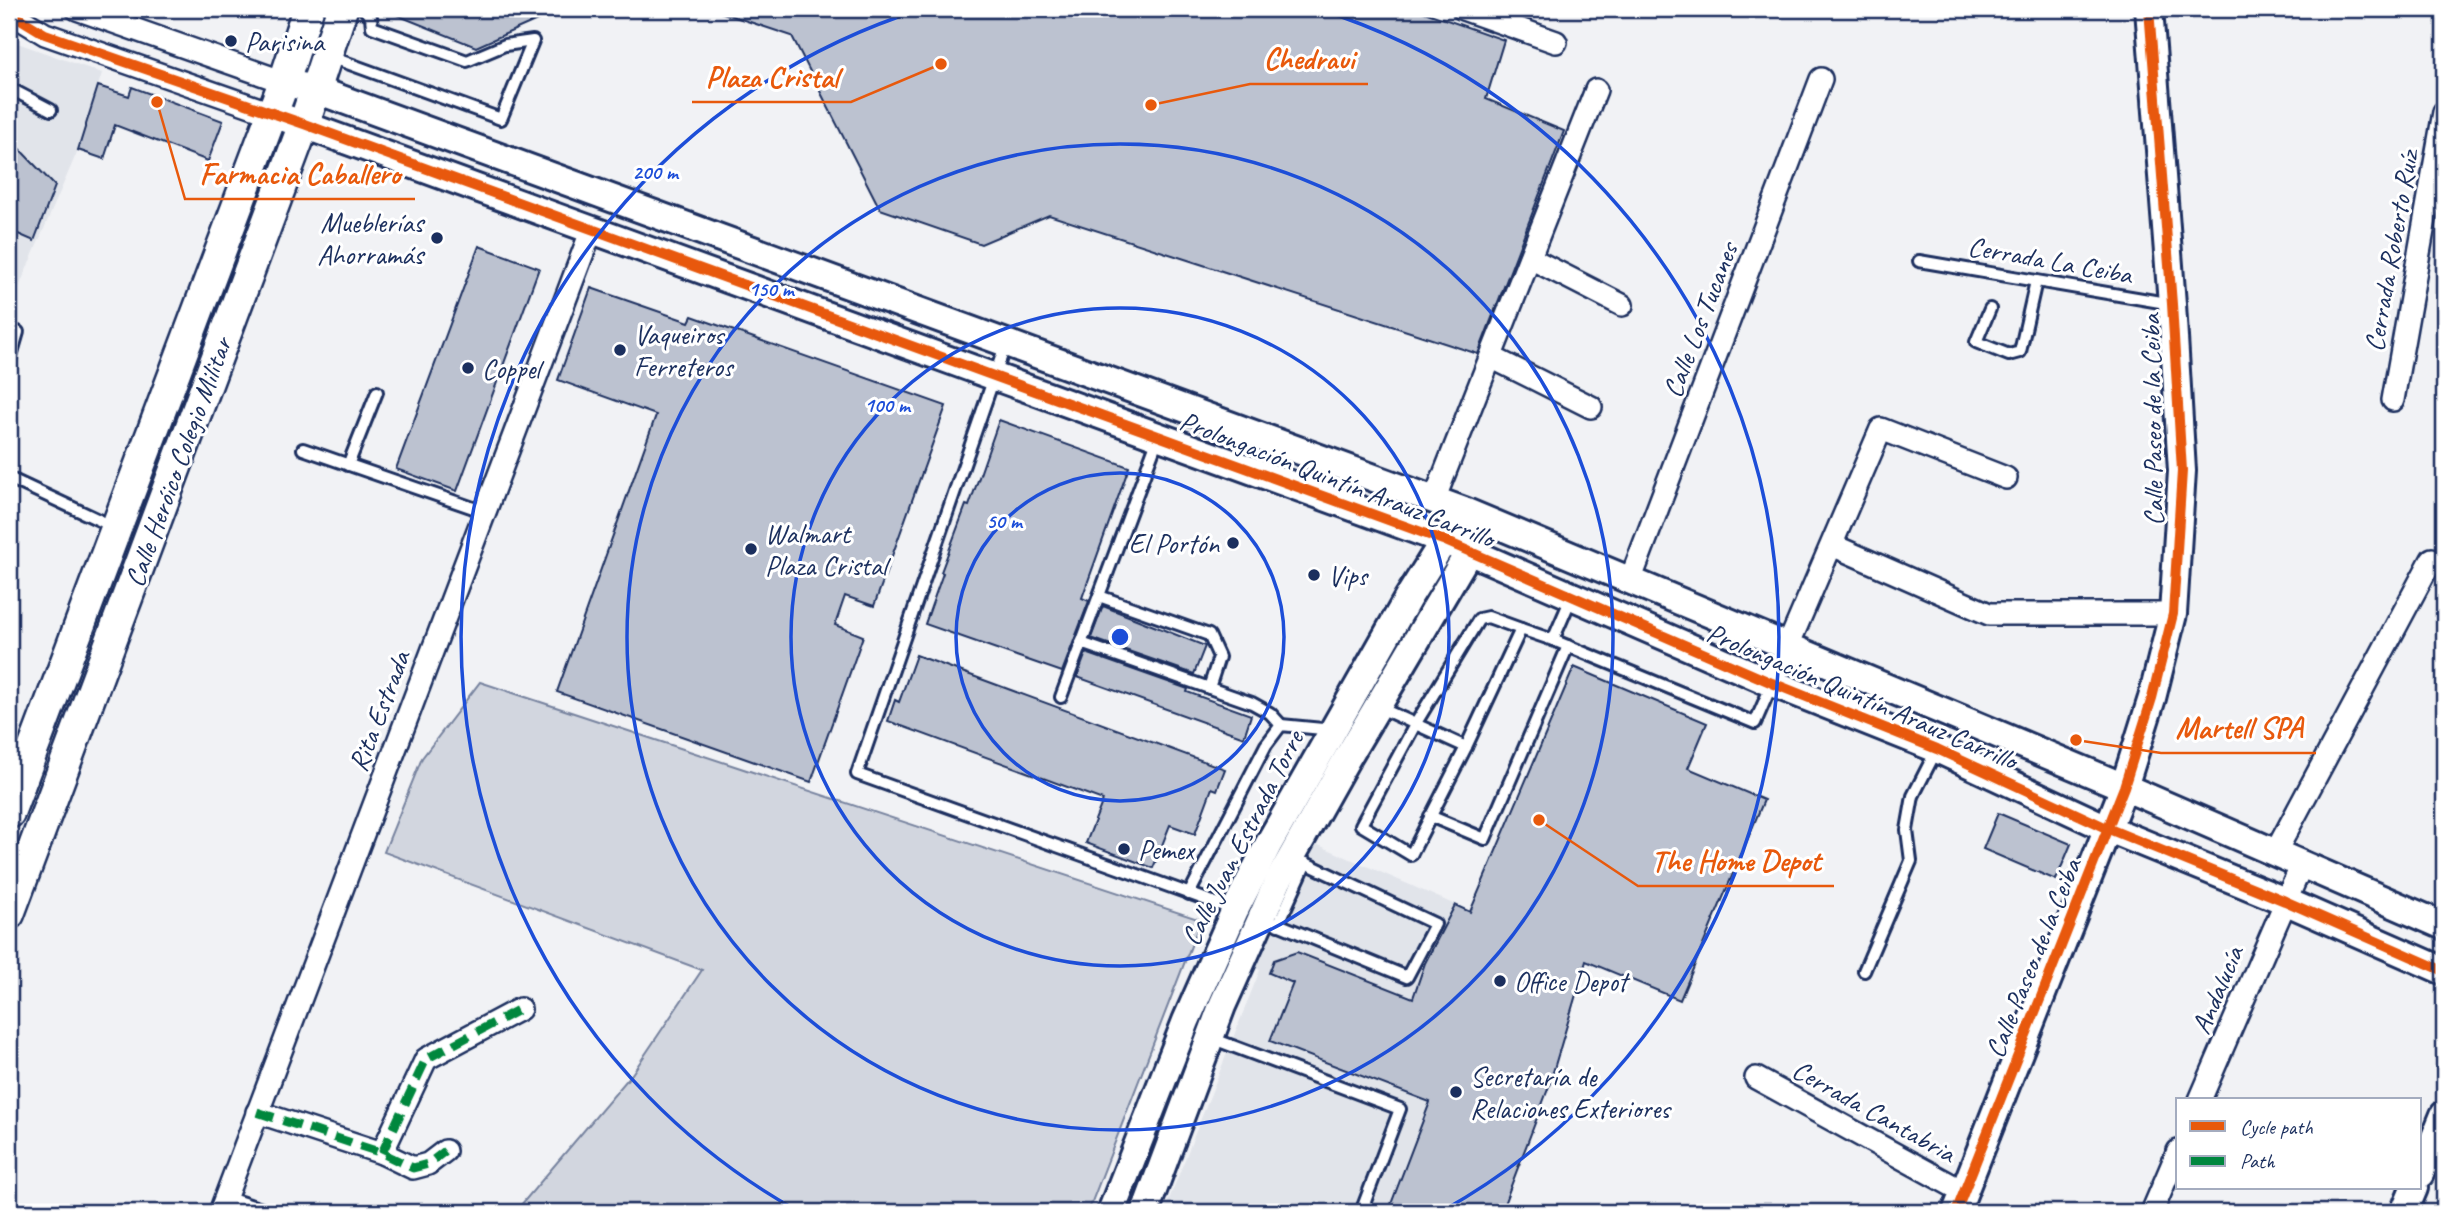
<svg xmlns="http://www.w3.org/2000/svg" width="2453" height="1221" viewBox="0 0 2453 1221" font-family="Caveat,sans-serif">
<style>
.built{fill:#e1e4ea}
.green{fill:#d2d6df;stroke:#76829e;stroke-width:2}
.building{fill:#bcc2d0;stroke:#1b2f5e;stroke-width:2}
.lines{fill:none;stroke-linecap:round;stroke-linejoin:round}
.service-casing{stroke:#1b2f5e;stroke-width:16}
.minor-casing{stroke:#1b2f5e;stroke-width:26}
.tertiary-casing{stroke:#1b2f5e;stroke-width:32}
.secondary-casing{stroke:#1b2f5e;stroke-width:35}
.service{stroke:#fff;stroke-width:10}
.minor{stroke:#fff;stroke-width:21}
.tertiary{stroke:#fff;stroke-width:26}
.secondary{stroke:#fff;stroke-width:30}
.quiet{stroke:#00873e;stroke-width:9;stroke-dasharray:18 9;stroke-linecap:butt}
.cycleway-casing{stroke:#fff;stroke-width:15}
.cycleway{stroke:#e8590c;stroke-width:10}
.ring{fill:none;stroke:#1d4ed8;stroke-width:3.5}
.poi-dot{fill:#1b2f5e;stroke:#fff;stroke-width:2.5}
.labels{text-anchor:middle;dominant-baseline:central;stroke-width:6;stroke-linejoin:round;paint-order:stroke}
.poi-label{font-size:28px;fill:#1b2f5e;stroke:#fff;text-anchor:start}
.street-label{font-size:28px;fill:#1b2f5e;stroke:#fff}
.centre{fill:#1d4ed8;stroke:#fff;stroke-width:3.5}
.ring-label{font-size:21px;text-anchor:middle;font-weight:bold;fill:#1d4ed8;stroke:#fff;stroke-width:6;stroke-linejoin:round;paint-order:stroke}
.leader{fill:none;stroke:#e8590c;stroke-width:2.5}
.callout-dot{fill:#e8590c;stroke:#fff;stroke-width:2.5}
.callout-label{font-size:30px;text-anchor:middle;font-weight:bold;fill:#e8590c;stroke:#fff;stroke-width:6;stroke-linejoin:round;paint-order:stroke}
</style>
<rect width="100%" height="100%" fill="#f1f2f5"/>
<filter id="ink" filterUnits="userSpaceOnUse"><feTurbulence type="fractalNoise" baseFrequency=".0143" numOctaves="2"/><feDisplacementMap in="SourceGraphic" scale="14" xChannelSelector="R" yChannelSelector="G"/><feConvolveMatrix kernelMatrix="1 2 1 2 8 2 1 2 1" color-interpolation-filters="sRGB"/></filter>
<g filter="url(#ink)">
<g class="built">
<path d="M9,40L102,73L78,150L9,310Z"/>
<path d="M1307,840L1586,962L1548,1089L1501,1212H1164L1260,970L1249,965Z"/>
</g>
<path class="green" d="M480,682L1201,920L1088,1212H515L632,1074L702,970L384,852L422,758Z"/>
<g class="building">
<path d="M382,9H562L476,47Z"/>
<path d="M720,9H1416L1504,40L1486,99L1564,131L1478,354L1049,215L981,244L880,209L792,36L720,12Z"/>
<path d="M98,86L129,96L132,87L223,121L208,161L115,125L104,159L78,150Z"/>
<path d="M9,138L55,186L34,241L9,230Z"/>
<path d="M479,246L539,268L457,491L396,469Z"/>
<path d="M591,288L689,322L692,316L946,406L874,606L845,596L835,625L863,636L811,782L557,692L656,415L558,380Z"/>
<path d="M999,420L1129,467L1082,598L1089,601L1062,672L925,624L943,573L941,572L966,505L969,506Z"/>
<path d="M1103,606L1205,646L1194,674L1091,638Z"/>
<path d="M1086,653L1188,689L1187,692L1251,715L1244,737L1077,677Z"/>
<path d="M916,655L1225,769L1217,790L1212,788L1195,834L1170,825L1153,868L1086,843L1103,800L888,721L895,700L899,702Z"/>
<path d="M1574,667L1707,723L1688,768L1764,800L1680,1000L1586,961L1548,1089L1501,1212H1388L1430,1102L1270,1041L1293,983L1269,973L1274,960L1297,952L1413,998L1425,963L1455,905L1470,912Z"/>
<path d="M1998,813L2071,844L2056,880L1983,849Z"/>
</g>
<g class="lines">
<g class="service-casing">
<g id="service">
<path d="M328,56L501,119L533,41L505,45L467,61L372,27L371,17L364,9"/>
<path d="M9,88L51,110"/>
<path d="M1919,261L2172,304"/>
<path d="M1990,309L1976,342L2009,355L2020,352L2036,281"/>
<path d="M1006,343L857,774L1235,910"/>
<path d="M9,363L18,332"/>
<path d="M303,449L485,512"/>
<path d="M348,465L377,392"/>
<path d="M9,478L114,527"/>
<path d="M1099,596L1209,635L1219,657L1209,688"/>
<path d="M1572,596L1553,640L1755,723L1772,684"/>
<path d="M1081,643L1252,703L1270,713L1281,725"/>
<path d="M1061,697L1158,438"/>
<path d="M1378,707L1466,747L1521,629L1553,640"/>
<path d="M1466,747L1411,855L1361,825L1416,723L1479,619L1488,617L1521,629"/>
<path d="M1430,816L1485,839L1568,646"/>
<path d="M1189,894L1266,745L1281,725L1333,730"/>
<path d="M1263,918L1407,977L1435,924L1293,857"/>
<path d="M1278,925L1306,863"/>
<path d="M1864,971L1911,861L1907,830L1913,796L1937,749"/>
<path d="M1211,1038L1400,1109L1361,1212"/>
<path d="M225,1197L271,1212"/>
</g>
</g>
<g class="minor-casing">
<g id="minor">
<path d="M77,9L284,82"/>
<path d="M1463,9L1556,42"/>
<path d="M9,12L45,34L271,113"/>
<path d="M1530,258L1622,305"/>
<path d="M1491,357L1591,407"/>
<path d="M2393,400L2444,112"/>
<path d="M1434,500L1596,90"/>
<path d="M1832,545L1989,614H2173"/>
<path d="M1630,581L1821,79"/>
<path d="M1772,683L1881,429L2006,478"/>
<path d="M2275,853L2432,559"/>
<path d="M1756,1078L1964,1192"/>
<path d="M2200,1100L2302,864"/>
<path d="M257,1112L382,1153L413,1168L428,1164L445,1151"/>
<path d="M382,1153L426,1059L520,1009"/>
<path d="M220,1212L592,229"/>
<path d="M2152,1212L2178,1151"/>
</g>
</g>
<g class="tertiary-casing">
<g id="tertiary">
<path d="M296,85L314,89L1464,511L2124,787L2444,926"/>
<path d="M271,113L1443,540L1772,683L1937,749L2109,829L2285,901L2444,971"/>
<path d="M2420,1174L2444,1115"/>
<path d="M1111,1212L1186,1021L1235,910L1268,845L1408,598L1453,526"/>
<path d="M1145,1212L1222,1006L1278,881L1347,758L1477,538"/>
<path d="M1956,1212L2124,787L2152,698L2173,614L2182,471L2172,304L2149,9"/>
<path d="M2404,1212L2414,1188"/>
</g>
</g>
<g class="secondary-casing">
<g id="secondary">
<path d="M9,813L284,82L308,9"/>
<path d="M9,914L304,124L342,9"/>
</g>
</g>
<use href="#service" class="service"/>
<use href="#minor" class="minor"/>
<use href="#tertiary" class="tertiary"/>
<use href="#secondary" class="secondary"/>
<g class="quiet">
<path d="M257,1112L382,1153L413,1168L428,1164L445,1151"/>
<path d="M382,1153L426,1059L520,1009"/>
</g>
<g class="cycleway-casing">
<g id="cycleway">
<path d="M9,12L45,34L304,124L1443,540L1772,683L1937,749L2109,829L2285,901L2444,971"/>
<path d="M1956,1212L2124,787L2152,698L2173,614L2182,471L2172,304L2149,9"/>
</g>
</g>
<use href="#cycleway" class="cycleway"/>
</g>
</g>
<g class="ring">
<circle cx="1120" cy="637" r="164"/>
<circle cx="1120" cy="637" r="329"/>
<circle cx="1120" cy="637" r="493"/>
<path d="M796 1210A658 658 0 0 1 922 9M1318 9A658 658 0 0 1 1444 1210"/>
</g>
<g class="poi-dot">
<circle cx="231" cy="41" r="7"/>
<circle cx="437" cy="238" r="7"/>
<circle cx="620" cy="350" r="7"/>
<circle cx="468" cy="368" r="7"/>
<circle cx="1233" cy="543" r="7"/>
<circle cx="751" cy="549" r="7"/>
<circle cx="1314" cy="575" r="7"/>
<circle cx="1124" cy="849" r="7"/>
<circle cx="1500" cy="981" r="7"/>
<circle cx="1456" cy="1092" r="7"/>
</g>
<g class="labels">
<g class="poi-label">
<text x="245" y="41">Parisina</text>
<text x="423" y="222" text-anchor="end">Mueblerías<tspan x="423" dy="32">Ahorramás</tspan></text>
<text x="634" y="334">Vaqueiros<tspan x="634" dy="32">Ferreteros</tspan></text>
<text x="482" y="368">Coppel</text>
<text x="765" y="533">Walmart<tspan x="765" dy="32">Plaza Cristal</tspan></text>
<text x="1219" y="543" text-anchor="end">El Portón</text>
<text x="1328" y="575">Vips</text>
<text x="1138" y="849">Pemex</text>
<text x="1514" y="981">Office Depot</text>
<text x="1470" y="1076">Secretaría de<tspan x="1470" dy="32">Relaciones Exteriores</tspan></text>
</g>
<g class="street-label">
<text transform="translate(2391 251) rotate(-80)">Cerrada Roberto Ruíz</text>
<text transform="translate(2050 260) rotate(10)">Cerrada La Ceiba</text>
<text transform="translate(1700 320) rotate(-69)">Calle Los Tucanes</text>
<text transform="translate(2152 420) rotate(-91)">Calle Paseo de la Ceiba</text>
<text transform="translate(178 462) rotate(-70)">Calle Heróico Colegio Militar</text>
<text transform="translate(1337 479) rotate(21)">Prolongación Quintín Arauz Carrillo</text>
<text transform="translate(1862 696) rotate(23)">Prolongación Quintín Arauz Carrillo</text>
<text transform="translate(379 711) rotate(-69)">Rita Estrada</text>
<text transform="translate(1242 838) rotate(-63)">Calle Juan Estrada Torre</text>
<text transform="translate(2033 958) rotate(-68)">Calle Paseo de la Ceiba</text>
<text transform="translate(2217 990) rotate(-67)">Andalucía</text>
<text transform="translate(1874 1111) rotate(29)">Cerrada Cantabria</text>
</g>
</g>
<circle cx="1120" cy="637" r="10" class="centre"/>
<g class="ring-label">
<text x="655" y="179">200 m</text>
<text x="771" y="296">150 m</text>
<text x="887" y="412">100 m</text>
<text x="1004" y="528">50 m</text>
</g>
<path class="leader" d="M1151 105L1250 84H1368M941 64L851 102H692M157 102L185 199H415M2076 740L2161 753H2316M1539 820L1638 886H1834"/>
<g class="callout-dot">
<circle cx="1151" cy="105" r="7"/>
<circle cx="941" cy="64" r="7"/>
<circle cx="157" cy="102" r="7"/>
<circle cx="2076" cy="740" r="7"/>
<circle cx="1539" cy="820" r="7"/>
</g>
<g class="callout-label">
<text x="1309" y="69">Chedraui</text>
<text x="772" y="87">Plaza Cristal</text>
<text x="300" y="184">Farmacia Caballero</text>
<text x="2239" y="738">Martell SPA</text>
<text x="1736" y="871">The Home Depot</text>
</g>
<rect width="2453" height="1221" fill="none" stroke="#fff" stroke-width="35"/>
<rect x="18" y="18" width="2418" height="1186" fill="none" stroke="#1b2f5e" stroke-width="2.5" filter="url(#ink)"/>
<rect x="2176" y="1098" width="245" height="91" fill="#ffffff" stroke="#a4acbf" stroke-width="2"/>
<rect x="2190" y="1121" width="35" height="10" fill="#e8590c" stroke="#a4acbf" stroke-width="2"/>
<text x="2240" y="1134" font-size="21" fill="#1b2f5e">Cycle path</text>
<rect x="2190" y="1156" width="35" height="10" fill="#00873e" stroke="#a4acbf" stroke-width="2"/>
<text x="2240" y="1168" font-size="21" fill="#1b2f5e">Path</text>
</svg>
